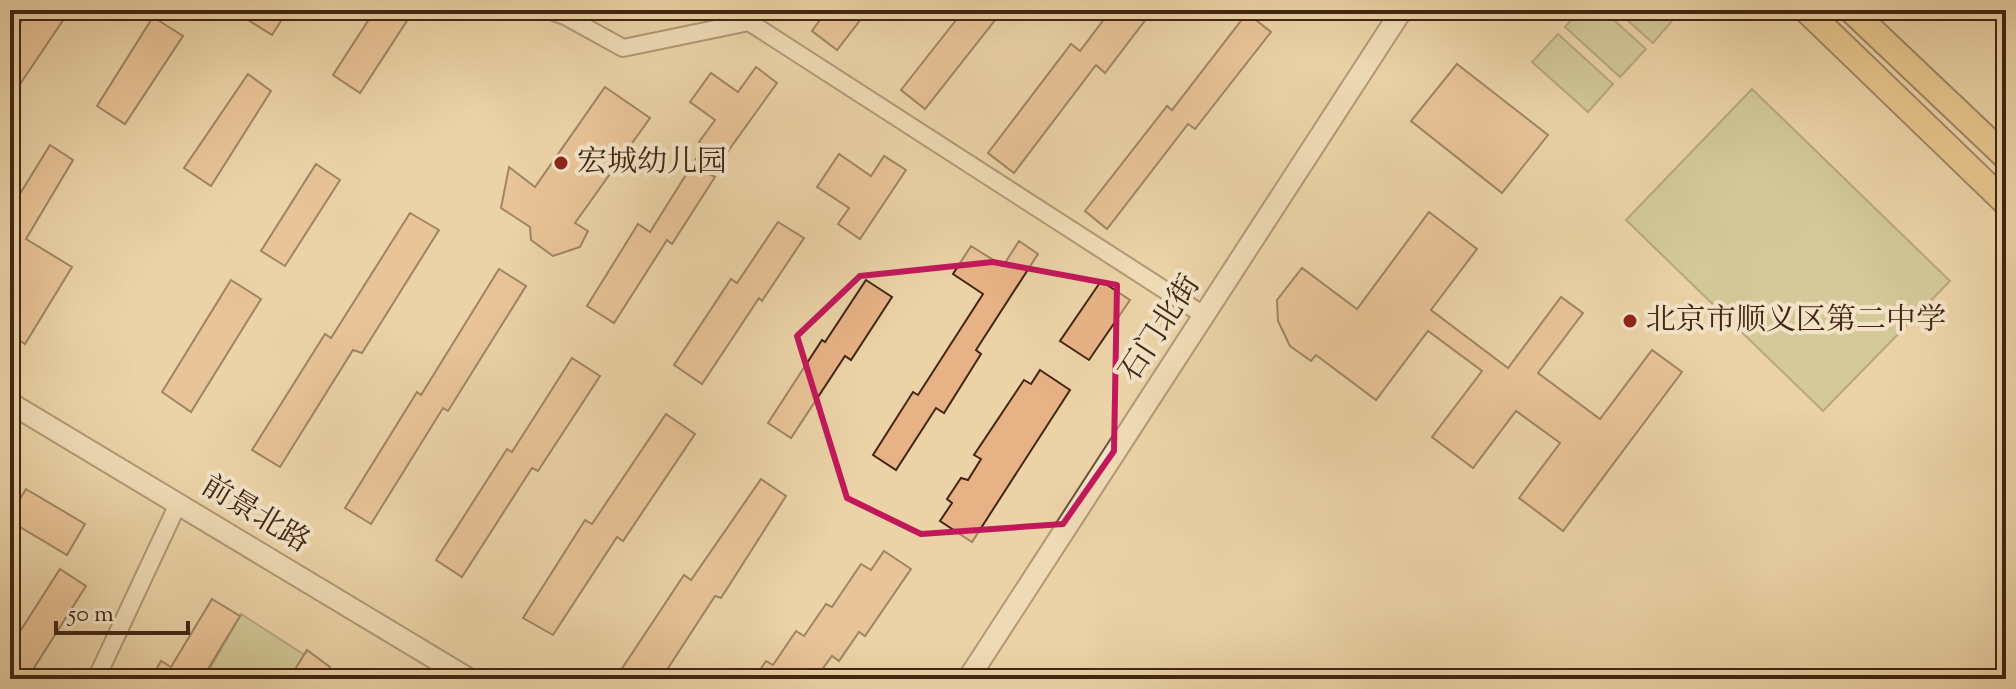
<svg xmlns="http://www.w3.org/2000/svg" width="2016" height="689" viewBox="0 0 2016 689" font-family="'Sorts Mill Goudy','Noto Serif SC',serif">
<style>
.green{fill:#b6bd88;stroke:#7c724e;stroke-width:2}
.building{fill:#e6b286;stroke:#432613;stroke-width:2}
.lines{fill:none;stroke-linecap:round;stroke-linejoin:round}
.minor-casing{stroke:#6d5138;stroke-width:20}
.tertiary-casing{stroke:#6d5138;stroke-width:24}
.primary-casing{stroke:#432613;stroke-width:28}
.minor{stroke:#f2e2c6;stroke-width:16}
.tertiary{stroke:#f2e2c6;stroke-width:20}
.primary{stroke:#e6ba74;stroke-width:24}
.marked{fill:none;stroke:#c2185b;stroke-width:6;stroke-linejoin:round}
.poi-dot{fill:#8f2418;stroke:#f2e2c6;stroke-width:3}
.labels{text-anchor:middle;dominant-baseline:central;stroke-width:8;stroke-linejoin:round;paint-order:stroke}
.poi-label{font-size:30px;fill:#432613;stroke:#f2e2c6;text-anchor:start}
.street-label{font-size:30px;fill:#432613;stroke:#f2e2c6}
</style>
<rect width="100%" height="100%" fill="#ebd3a7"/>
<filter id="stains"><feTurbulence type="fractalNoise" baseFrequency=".0025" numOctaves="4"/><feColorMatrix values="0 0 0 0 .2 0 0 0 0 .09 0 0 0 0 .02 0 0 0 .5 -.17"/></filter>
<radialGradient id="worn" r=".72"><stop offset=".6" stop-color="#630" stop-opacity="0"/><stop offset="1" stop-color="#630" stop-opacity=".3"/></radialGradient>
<g class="green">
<path d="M1580,10H1603L1646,49L1620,77L1565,27Z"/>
<path d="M1616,10H1673L1678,14L1653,43Z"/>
<path d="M1558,34L1613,84L1588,112L1532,62Z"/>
<path d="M1752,89L1950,281L1823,411L1626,220Z"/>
<path d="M241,614L342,679H204Z"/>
</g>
<g class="building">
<path d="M29,10H70L10,99V38Z"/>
<path d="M254,10H288L272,35L248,20Z"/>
<path d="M375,10H414L360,93L333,75Z"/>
<path d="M827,10H868L837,50L812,31Z"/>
<path d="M964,10H1003L925,109L901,90Z"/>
<path d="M1111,10H1153L1105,73L1096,65L1014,173L988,153L1071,44L1080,51Z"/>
<path d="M1247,13L1271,32L1195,129L1188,124L1107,229L1085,211L1167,106L1172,110Z"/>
<path d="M153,17L183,36L125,124L97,106Z"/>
<path d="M1457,64L1548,135L1502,193L1411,121Z"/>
<path d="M756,67L777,83L711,175L715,177L672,244L667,240L614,323L587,306L638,224L650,232L704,146L699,142L715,120L690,102L711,73L738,92Z"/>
<path d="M248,74L271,91L211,186L184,168Z"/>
<path d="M605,87L650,118L575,223L588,231L580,247L553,256L531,240L530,227L501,208L509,167L535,187Z"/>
<path d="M50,145L73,160L26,239L72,267L25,344L10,334V210Z"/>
<path d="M839,154L871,176L884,156L906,170L860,239L838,224L849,208L817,187Z"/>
<path d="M316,164L340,180L285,266L261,251Z"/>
<path d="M1429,212L1477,249L1431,310L1508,368L1561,297L1583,313L1538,373L1600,419L1652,350L1682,372L1563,531L1519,498L1560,443L1516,411L1473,468L1432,437L1482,371L1428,331L1376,400L1316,355L1311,361L1290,346L1278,321L1277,300L1302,268L1357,309Z"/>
<path d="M410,213L439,230L362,353L353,350L280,467L252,450L325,334L331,338Z"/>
<path d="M778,222L804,238L762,301L759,298L702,384L674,365L731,279L737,283Z"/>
<path d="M1019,241L1038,254L976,350L981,354L944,413L936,408L896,470L873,455L913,392L918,395L983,294L953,274L971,246L1003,266Z"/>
<path d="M499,269L526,286L448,411L443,408L371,524L345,508L417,392L421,395Z"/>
<path d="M231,280L261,299L191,412L162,392Z"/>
<path d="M866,280L892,297L851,360L845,356L791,438L768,423L822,340L825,342Z"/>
<path d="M1101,281L1130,300L1089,360L1060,341Z"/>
<path d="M572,358L600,376L538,471L532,468L462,577L436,560L507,449L512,452Z"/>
<path d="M1040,370L1070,390L972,542L940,521L952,503L947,499L961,478L968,480L981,459L974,455L1024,380L1031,384Z"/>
<path d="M666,414L695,434L623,541L617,537L553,635L523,618L585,520L592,524Z"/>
<path d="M761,479L786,496L721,598L715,596L661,679H615L684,575L691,580Z"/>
<path d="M26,489L85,524L67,555L10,521V515Z"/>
<path d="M884,551L911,569L865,636L859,632L839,661L832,656L815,679H754L766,661L773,665L796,631L804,636L826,604L832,607L861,564L871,570Z"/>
<path d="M60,569L86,586L27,679H10V647Z"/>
<path d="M212,599L240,616L202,679H151L161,661L171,667Z"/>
<path d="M307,650L330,667L323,679H289Z"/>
</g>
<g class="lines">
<g class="minor-casing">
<g id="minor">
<path d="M548,10L565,16L623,48L749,22L1205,316"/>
<path d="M96,679L178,504"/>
</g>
</g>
<g class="tertiary-casing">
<g id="tertiary">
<path d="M10,403L469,679"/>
<path d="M968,679L1402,10"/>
</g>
</g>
<g class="primary-casing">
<g id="primary">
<path d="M1806,10L2006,203"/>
<path d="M1851,10L2006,157"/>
</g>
</g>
<use href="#minor" class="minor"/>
<use href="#tertiary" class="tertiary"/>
<use href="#primary" class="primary"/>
</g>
<path d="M0 0H2016V689H0ZM993,262L1117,285L1114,451L1063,524L921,534L847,498L797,336L860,276Z" fill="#ebd3a7" fill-opacity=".55" fill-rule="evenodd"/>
<path class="marked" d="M993,262L1117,285L1114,451L1063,524L921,534L847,498L797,336L860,276Z"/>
<g class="poi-dot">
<circle cx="561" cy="163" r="8"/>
<circle cx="1630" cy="321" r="8"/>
</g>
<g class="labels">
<g class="poi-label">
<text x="577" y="163">宏城幼儿园</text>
<text x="1646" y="321">北京市顺义区第二中学</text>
</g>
<g class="street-label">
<text transform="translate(1161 329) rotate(-57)">石门北街</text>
<text transform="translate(255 515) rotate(31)">前景北路</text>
</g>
</g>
<rect width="2016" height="689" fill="none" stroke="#ebd3a7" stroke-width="40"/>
<rect x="12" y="12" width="1992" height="665" fill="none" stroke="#432613" stroke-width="4"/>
<rect x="20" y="20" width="1976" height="649" fill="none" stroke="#432613" stroke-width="2"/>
<path d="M56 621v12h132v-12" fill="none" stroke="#432613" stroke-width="4"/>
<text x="68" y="621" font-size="24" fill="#432613" stroke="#f2e2c6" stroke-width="6" paint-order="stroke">50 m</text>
<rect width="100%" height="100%" filter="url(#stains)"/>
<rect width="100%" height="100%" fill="url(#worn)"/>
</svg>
